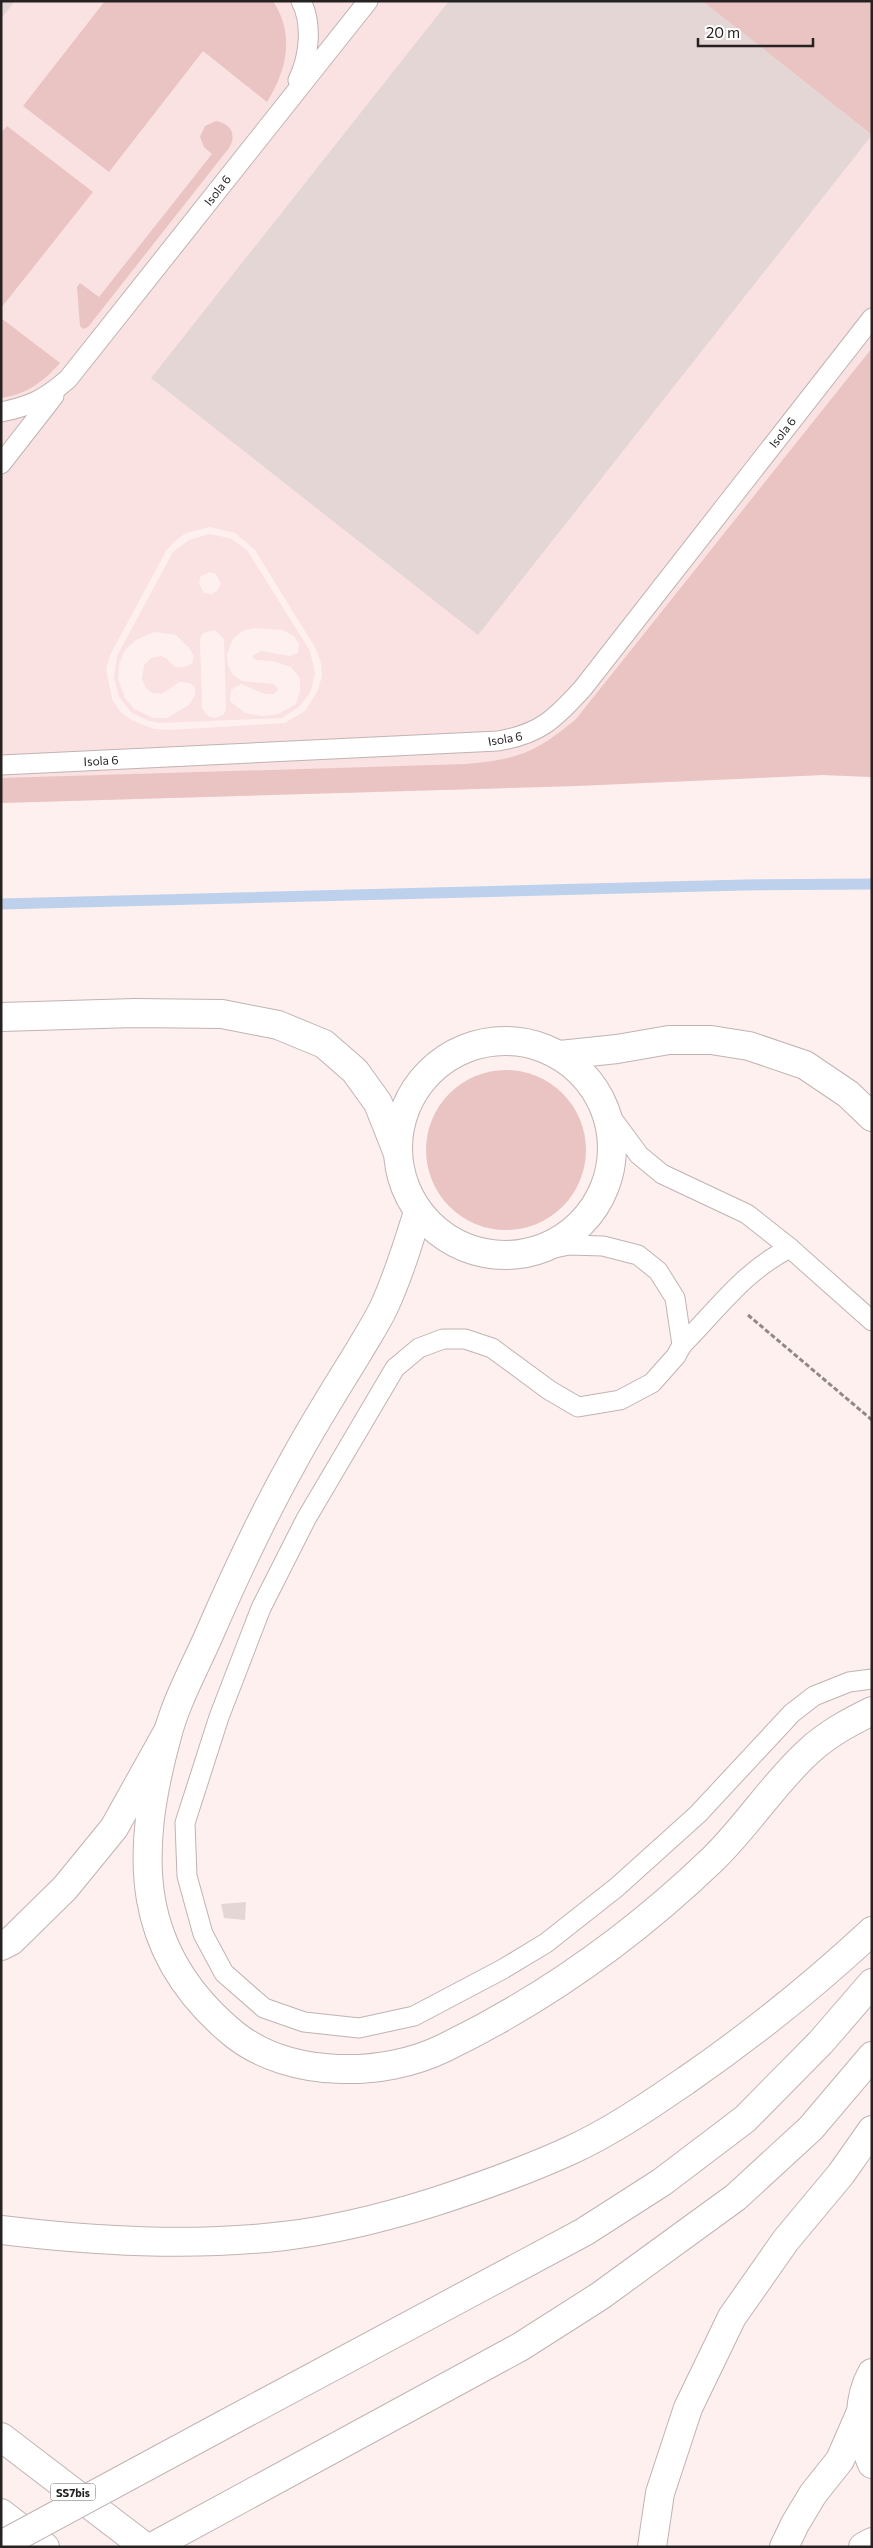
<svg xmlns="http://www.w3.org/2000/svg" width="873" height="2548" viewBox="0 0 873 2548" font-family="Commissioner,sans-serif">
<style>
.built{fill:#f9e2e1;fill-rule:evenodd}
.green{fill:#e9c4c3}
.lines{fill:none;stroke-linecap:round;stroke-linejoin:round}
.stream{stroke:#bed1ec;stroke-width:11}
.building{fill:#e3d6d5}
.lane-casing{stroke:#c0b3b3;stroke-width:21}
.street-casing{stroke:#c0b3b3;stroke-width:30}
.highway-casing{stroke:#c0b3b3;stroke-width:30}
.path{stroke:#918887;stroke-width:3;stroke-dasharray:5 2.5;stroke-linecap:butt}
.lane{stroke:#fff;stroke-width:19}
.street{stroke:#fff;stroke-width:28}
.highway{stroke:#fff;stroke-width:28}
.highway-bridge-casing{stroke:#c0b3b3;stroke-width:30;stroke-linecap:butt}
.highway-bridge{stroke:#fff;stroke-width:28}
.labels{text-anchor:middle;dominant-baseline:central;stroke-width:4.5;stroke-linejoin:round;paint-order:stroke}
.shield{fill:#fff;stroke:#686464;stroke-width:1}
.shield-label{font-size:11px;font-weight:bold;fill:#272222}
.street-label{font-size:12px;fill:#272222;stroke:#fff}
</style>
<rect width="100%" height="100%" fill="#fef0ef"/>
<g class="built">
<path d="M1,1H872V777L823,775L576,786L1,803ZM210,527L235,533L255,550L316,649L321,663L322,676L318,690L306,710L285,723L169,730L154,729L131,720L119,710L112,699L106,669L110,655L166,551L175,541L186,533Z"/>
<path d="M209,534L230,538L247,550L310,651L315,674L310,693L299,707L282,718L159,723L149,721L132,713L119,697L114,678L117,656L173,552L189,540ZM209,572L216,574L221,584L217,591L211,594L204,593L199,584L200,577ZM254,628L282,630L294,636L299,644L298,653L290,656L261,651L252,656L255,660L272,661L291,667L300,678V691L296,704L278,714L263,716L245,713L230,701L231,690L241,684L265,694H274L278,690L274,684L242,681L232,674L228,665L227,654L233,639L242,631ZM215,630L224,639L226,709L224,714L215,718L208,716L202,708L200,639L203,633ZM154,632L176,635L189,648L194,656L192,664L184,667H175L166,658L161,656L151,658L144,665L142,679L146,688L152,693L162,694L179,682L190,683L195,688V695L189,705L167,718H154L134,709L125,698L118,679L119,664L125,650L136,640Z"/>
</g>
<g class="green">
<path d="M105,1H273C295,35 287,70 267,102L203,51L109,172L23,106Z"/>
<path d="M702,1H868L872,4V135Z"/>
<path d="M216,121C231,124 237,134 229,148L88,327L83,329L80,326L77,287L80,283L99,297L212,154L204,147L200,137L205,126Z"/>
<path d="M7,126L93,192L1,308V133Z"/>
<path d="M1,318L60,363C43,382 27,394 1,398Z"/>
<path d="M872,348V777L823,775L576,786L1,803V778L466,764C519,759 535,753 576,719Z"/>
<circle cx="506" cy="1150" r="80"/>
</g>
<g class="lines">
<path class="stream" d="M1,904L745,885L872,884"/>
</g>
<g class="building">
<path d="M1,1H15L1,19Z"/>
<path d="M449,1H702L872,135L478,635L151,378Z"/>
<path d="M246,1902L245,1920L224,1918L221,1904Z"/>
</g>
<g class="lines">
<g class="lane-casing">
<g id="lane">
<path d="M298,80C309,58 313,24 301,1"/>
<path d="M1,412C31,406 45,399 68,379L368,1"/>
<path d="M1,464L54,396"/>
<path d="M1,765L498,741C540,734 555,719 583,688L872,318"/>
<path d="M608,1113L639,1155L662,1174L747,1214L790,1248L872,1321"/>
<path d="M535,1252L569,1245L603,1246L638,1255L658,1271L675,1298L682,1345L676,1356L652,1383L620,1400L578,1407L549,1390L492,1348L465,1339H443L419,1348L395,1368L306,1519L261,1608L219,1717L185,1823L187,1876L203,1934L224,1973L264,2008L304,2022L359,2028L414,2016L503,1969L546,1943L617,1887L698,1814L792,1713L814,1696L849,1682L872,1679"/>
<path d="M682,1345C717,1310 745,1270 790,1248"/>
</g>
</g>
<g class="street-casing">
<g id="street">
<circle cx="505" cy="1148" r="107"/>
<path d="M560,1055L617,1049L669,1040H711L749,1046L805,1065L848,1094L872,1117"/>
<path d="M418,1212C408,1244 398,1277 384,1307C377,1322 367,1337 359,1351C337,1387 314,1423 294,1460C262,1517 235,1575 209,1635C195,1667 176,1701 167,1736C135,1853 133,1952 235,2035C290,2078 383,2078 444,2048C543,2000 634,1935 713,1859C747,1826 773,1784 808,1752C827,1734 848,1723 872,1711"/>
<path d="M872,2373C856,2401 859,2436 872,2464"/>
<path d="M784,2547L795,2524L813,2494L840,2460L860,2414"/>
<path d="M863,2547L872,2542"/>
</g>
</g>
<g class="highway-casing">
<g id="highway">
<path d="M1,1017L135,1013L222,1014L278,1025L324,1044L355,1071L378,1103L397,1151"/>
<path d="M1,1946L11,1941L65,1888L114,1828L167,1733"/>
<path d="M1,2230C95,2241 190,2247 284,2236C335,2230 386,2217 434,2202C480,2187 525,2171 569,2151C611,2132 650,2105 688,2079C753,2034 814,1985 872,1931"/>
<path d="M227,2423L584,2232L662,2182L745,2119L821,2042L872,1983"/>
<path d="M1,2437L145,2547"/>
<path d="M1,2513L45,2547"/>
<path d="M152,2547L520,2347L600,2296L736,2197L811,2128L872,2056"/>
<path d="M652,2547L660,2493L688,2408L732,2317L786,2240L841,2174L872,2130"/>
</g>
</g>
<path class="path" d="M748,1315L872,1420"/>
<use href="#lane" class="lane"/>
<use href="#street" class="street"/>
<use href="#highway" class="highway"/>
<g class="highway-bridge-casing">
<path id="highway-bridge" d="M1,2545L227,2423"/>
</g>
<use href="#highway-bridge" class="highway-bridge"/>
</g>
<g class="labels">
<rect class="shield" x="50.5" y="2483.5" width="45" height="17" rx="4"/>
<g class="shield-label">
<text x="73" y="2492">SS7bis</text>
</g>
<g class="street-label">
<text transform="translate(217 190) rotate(-52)">Isola 6</text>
<text transform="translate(782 432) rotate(-52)">Isola 6</text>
<text transform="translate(505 738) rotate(-10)">Isola 6</text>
<text transform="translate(101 760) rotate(-3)">Isola 6</text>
</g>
</g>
<rect width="873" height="2548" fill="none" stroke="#272222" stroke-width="5"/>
<path d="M698 38v8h115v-8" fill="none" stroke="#272222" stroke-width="2.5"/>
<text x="706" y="38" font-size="15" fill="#272222" stroke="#ffffff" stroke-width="4" paint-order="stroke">20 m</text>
</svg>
